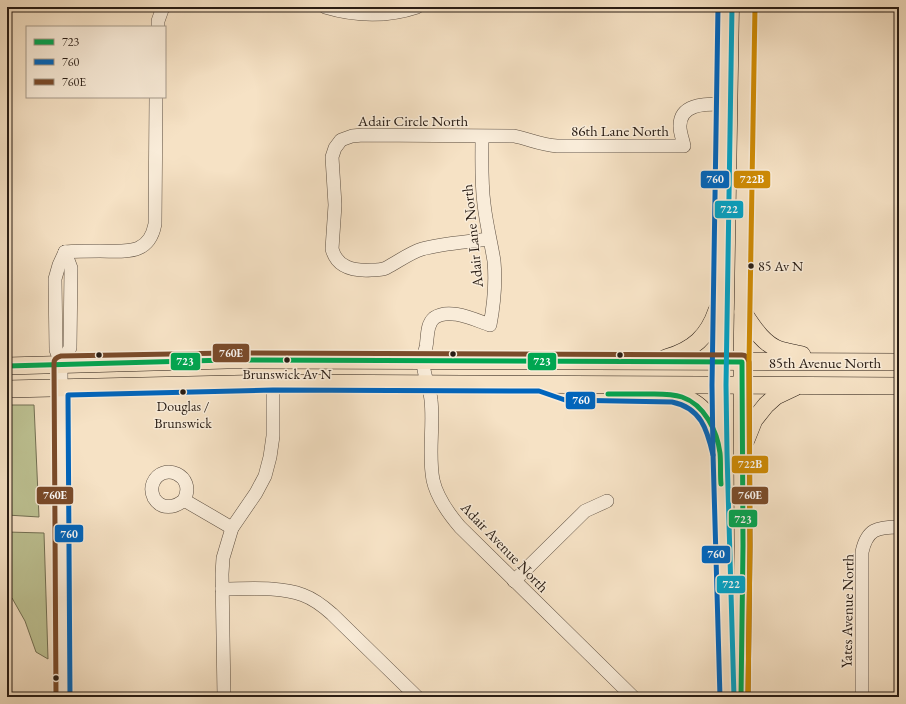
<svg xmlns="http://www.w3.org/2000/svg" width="906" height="704" viewBox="0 0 906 704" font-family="'EB Garamond',serif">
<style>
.green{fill:#bec394;stroke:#737054}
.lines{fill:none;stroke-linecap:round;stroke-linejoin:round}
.minor-casing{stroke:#5c4e40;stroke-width:14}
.major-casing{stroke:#281c14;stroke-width:18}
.minor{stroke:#f9ecd9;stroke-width:13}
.major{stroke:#f6e2c5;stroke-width:17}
.bus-1-casing{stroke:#f9ecd9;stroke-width:8}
.bus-2-casing{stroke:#f9ecd9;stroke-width:8}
.bus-3-casing{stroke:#f9ecd9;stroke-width:8}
.bus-4-casing{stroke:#f9ecd9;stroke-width:8}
.bus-5-casing{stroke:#f9ecd9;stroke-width:8}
.bus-1{stroke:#00a651;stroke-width:5}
.bus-2{stroke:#0065bd;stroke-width:5}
.bus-3{stroke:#7a4b2a;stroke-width:5}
.bus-4{stroke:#02a2c5;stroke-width:5}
.bus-5{stroke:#ce8a04;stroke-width:5}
.bus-dot{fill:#281c14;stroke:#f9ecd9;stroke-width:1.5}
.labels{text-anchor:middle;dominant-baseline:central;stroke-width:3;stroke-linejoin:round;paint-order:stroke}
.bus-label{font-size:14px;fill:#281c14;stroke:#f9ecd9}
.street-label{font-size:15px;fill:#281c14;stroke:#f9ecd9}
.line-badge{stroke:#f9ecd9;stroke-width:1.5}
.badge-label{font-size:11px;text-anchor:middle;font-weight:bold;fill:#fff}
</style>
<rect width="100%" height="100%" fill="#f6e2c5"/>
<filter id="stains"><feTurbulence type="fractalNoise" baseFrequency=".005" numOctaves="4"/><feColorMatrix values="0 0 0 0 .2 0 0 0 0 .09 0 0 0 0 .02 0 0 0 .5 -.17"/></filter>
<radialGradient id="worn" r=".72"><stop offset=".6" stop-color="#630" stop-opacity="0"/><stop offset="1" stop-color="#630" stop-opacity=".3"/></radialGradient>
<g class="green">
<path d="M7,405H34L39,517L7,515Z"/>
<path d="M7,532L44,533L48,659L36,652L25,621L12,598L7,593Z"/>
</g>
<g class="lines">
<g class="minor-casing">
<g id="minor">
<path d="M325,7C355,16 387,17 417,7"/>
<path d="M158,27V21L163,7"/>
<path d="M482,137C482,159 481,182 484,204C486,223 491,242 494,261C496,283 494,304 490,325C475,320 449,307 434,318C426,325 428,337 426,347C425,351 424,355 423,359C422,371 430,388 431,400C434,426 428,454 433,480C437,498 448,513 460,527L633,697"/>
<path d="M489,239C468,242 443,243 422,249C409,253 398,262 386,268C382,270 376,270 371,270C354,271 337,268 332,249L335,205L332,157L335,148L341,140L352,136L363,135L514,136C529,139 541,145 557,146H684C683,140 680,133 680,127C679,103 706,104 723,104"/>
<path d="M65,252C77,251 88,251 100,251C125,251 149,256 155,224L156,97"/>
<path d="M61,363L70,348L71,268L65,252"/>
<path d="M184,500C175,508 161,510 154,498C152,494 151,488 153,483C162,461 197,475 184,500L232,528"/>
<path d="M514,581L585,511L607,501"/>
<path d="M222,589C248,589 279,586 303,595C314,599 323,606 332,614L417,697"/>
<path d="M63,697L61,363L56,350L55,279L59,265L65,252"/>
<path d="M224,697L222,574L223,558L232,528L256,493L265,476L270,457L273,436V383"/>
<path d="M862,697V552C867,529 877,527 899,527"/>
</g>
</g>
<g class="major-casing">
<g id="major">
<path d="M725,7L719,385L720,453L727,697"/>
<path d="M743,312C753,327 763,344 780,350C787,352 795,353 802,355"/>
<path d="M666,358C693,350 708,337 717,310"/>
<path d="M7,366L227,360L899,362"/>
<path d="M7,389L273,383L899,386"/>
<path d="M661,394C691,395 709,407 717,438"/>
<path d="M746,440L754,420L766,405L776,396L795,387"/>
<path d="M741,697L743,546L742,362L748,7"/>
</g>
</g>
<use href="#minor" class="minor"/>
<use href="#major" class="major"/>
<g class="bus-1-casing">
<g id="bus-1">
<path d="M7,366L227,360L742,362L743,546L741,697"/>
<path d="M608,394C620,394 633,394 645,394C657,394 670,393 682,397C705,405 717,431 720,453C721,463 720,474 721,484"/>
</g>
</g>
<g class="bus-2-casing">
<g id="bus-2">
<path d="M718,7L712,385L713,453L720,697"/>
<path d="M70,697L68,395L273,390L539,391L565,400L672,402C701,408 707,429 713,455"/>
</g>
</g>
<g class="bus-3-casing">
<path id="bus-3" d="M56,697L54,363C54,359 57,357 61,356L227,353L742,355C746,355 748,358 749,362L750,546L748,697"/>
</g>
<g class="bus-4-casing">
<path id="bus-4" d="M732,7L726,385L727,453L734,697"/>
</g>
<g class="bus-5-casing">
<path id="bus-5" d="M748,697L750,546L749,362L755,7"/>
</g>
<use href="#bus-1" class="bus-1"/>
<use href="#bus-2" class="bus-2"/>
<use href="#bus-3" class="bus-3"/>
<use href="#bus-4" class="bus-4"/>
<use href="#bus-5" class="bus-5"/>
</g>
<g class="bus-dot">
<circle cx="751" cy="266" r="3.5"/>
<circle cx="453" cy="354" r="3.5"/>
<circle cx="99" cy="355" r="3.5"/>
<circle cx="620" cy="355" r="3.5"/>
<circle cx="287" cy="360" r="3.5"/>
<circle cx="183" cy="392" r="3.5"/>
<circle cx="56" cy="678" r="3.5"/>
</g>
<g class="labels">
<g class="bus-label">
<text x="758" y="266" text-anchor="start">85 Av N</text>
<text x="287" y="374">Brunswick Av N</text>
<text x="183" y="406">Douglas /<tspan x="183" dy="17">Brunswick</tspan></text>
</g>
<g class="street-label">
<text x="413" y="120">Adair Circle North</text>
<text x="620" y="130">86th Lane North</text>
<text transform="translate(472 236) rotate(-96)">Adair Lane North</text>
<text x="825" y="362">85th Avenue North</text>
<text transform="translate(505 547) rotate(46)">Adair Avenue North</text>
<text transform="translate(847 611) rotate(-89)">Yates Avenue North</text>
</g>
</g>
<g class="line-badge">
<rect x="733" y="170" width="38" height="19" rx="4" fill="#ce8a04"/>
<rect x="700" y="170" width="30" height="19" rx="4" fill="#0065bd"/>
<rect x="714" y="200" width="30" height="19" rx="4" fill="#02a2c5"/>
<rect x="212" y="343" width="38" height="20" rx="4" fill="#7a4b2a"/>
<rect x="170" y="352" width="31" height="19" rx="4" fill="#00a651"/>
<rect x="527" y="352" width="30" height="19" rx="4" fill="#00a651"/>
<rect x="565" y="391" width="31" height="19" rx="4" fill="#0065bd"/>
<rect x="731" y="455" width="38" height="19" rx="4" fill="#ce8a04"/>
<rect x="36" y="486" width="38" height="19" rx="4" fill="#7a4b2a"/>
<rect x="731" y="486" width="38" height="19" rx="4" fill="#7a4b2a"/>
<rect x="728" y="509" width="30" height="19" rx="4" fill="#00a651"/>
<rect x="54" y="524" width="30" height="19" rx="4" fill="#0065bd"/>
<rect x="701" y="545" width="30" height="19" rx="4" fill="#0065bd"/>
<rect x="716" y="575" width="30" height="19" rx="4" fill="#02a2c5"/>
</g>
<g class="badge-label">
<text x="752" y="183">722B</text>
<text x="715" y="183">760</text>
<text x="729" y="213">722</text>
<text x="231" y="357">760E</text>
<text x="185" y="365">723</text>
<text x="542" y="365">723</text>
<text x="581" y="404">760</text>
<text x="750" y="468">722B</text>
<text x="55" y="499">760E</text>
<text x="750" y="499">760E</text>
<text x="743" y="523">723</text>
<text x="69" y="538">760</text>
<text x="716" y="558">760</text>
<text x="731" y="588">722</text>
</g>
<rect width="906" height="704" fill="none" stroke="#f6e2c5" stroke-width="24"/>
<rect x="8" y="8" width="890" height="688" fill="none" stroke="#281c14" stroke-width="2"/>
<rect x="12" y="12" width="882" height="680" fill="none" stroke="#281c14"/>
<rect x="26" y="26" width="140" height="72" fill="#f9ecd9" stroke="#a5998a"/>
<rect x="34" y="39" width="20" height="6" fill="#00a651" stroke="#a5998a"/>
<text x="62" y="46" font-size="12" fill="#281c14">723</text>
<rect x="34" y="59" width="20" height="6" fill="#0065bd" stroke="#a5998a"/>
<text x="62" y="66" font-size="12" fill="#281c14">760</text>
<rect x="34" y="79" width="20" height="6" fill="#7a4b2a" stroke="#a5998a"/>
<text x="62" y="86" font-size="12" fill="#281c14">760E</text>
<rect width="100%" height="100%" filter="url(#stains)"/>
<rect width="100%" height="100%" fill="url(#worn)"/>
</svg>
